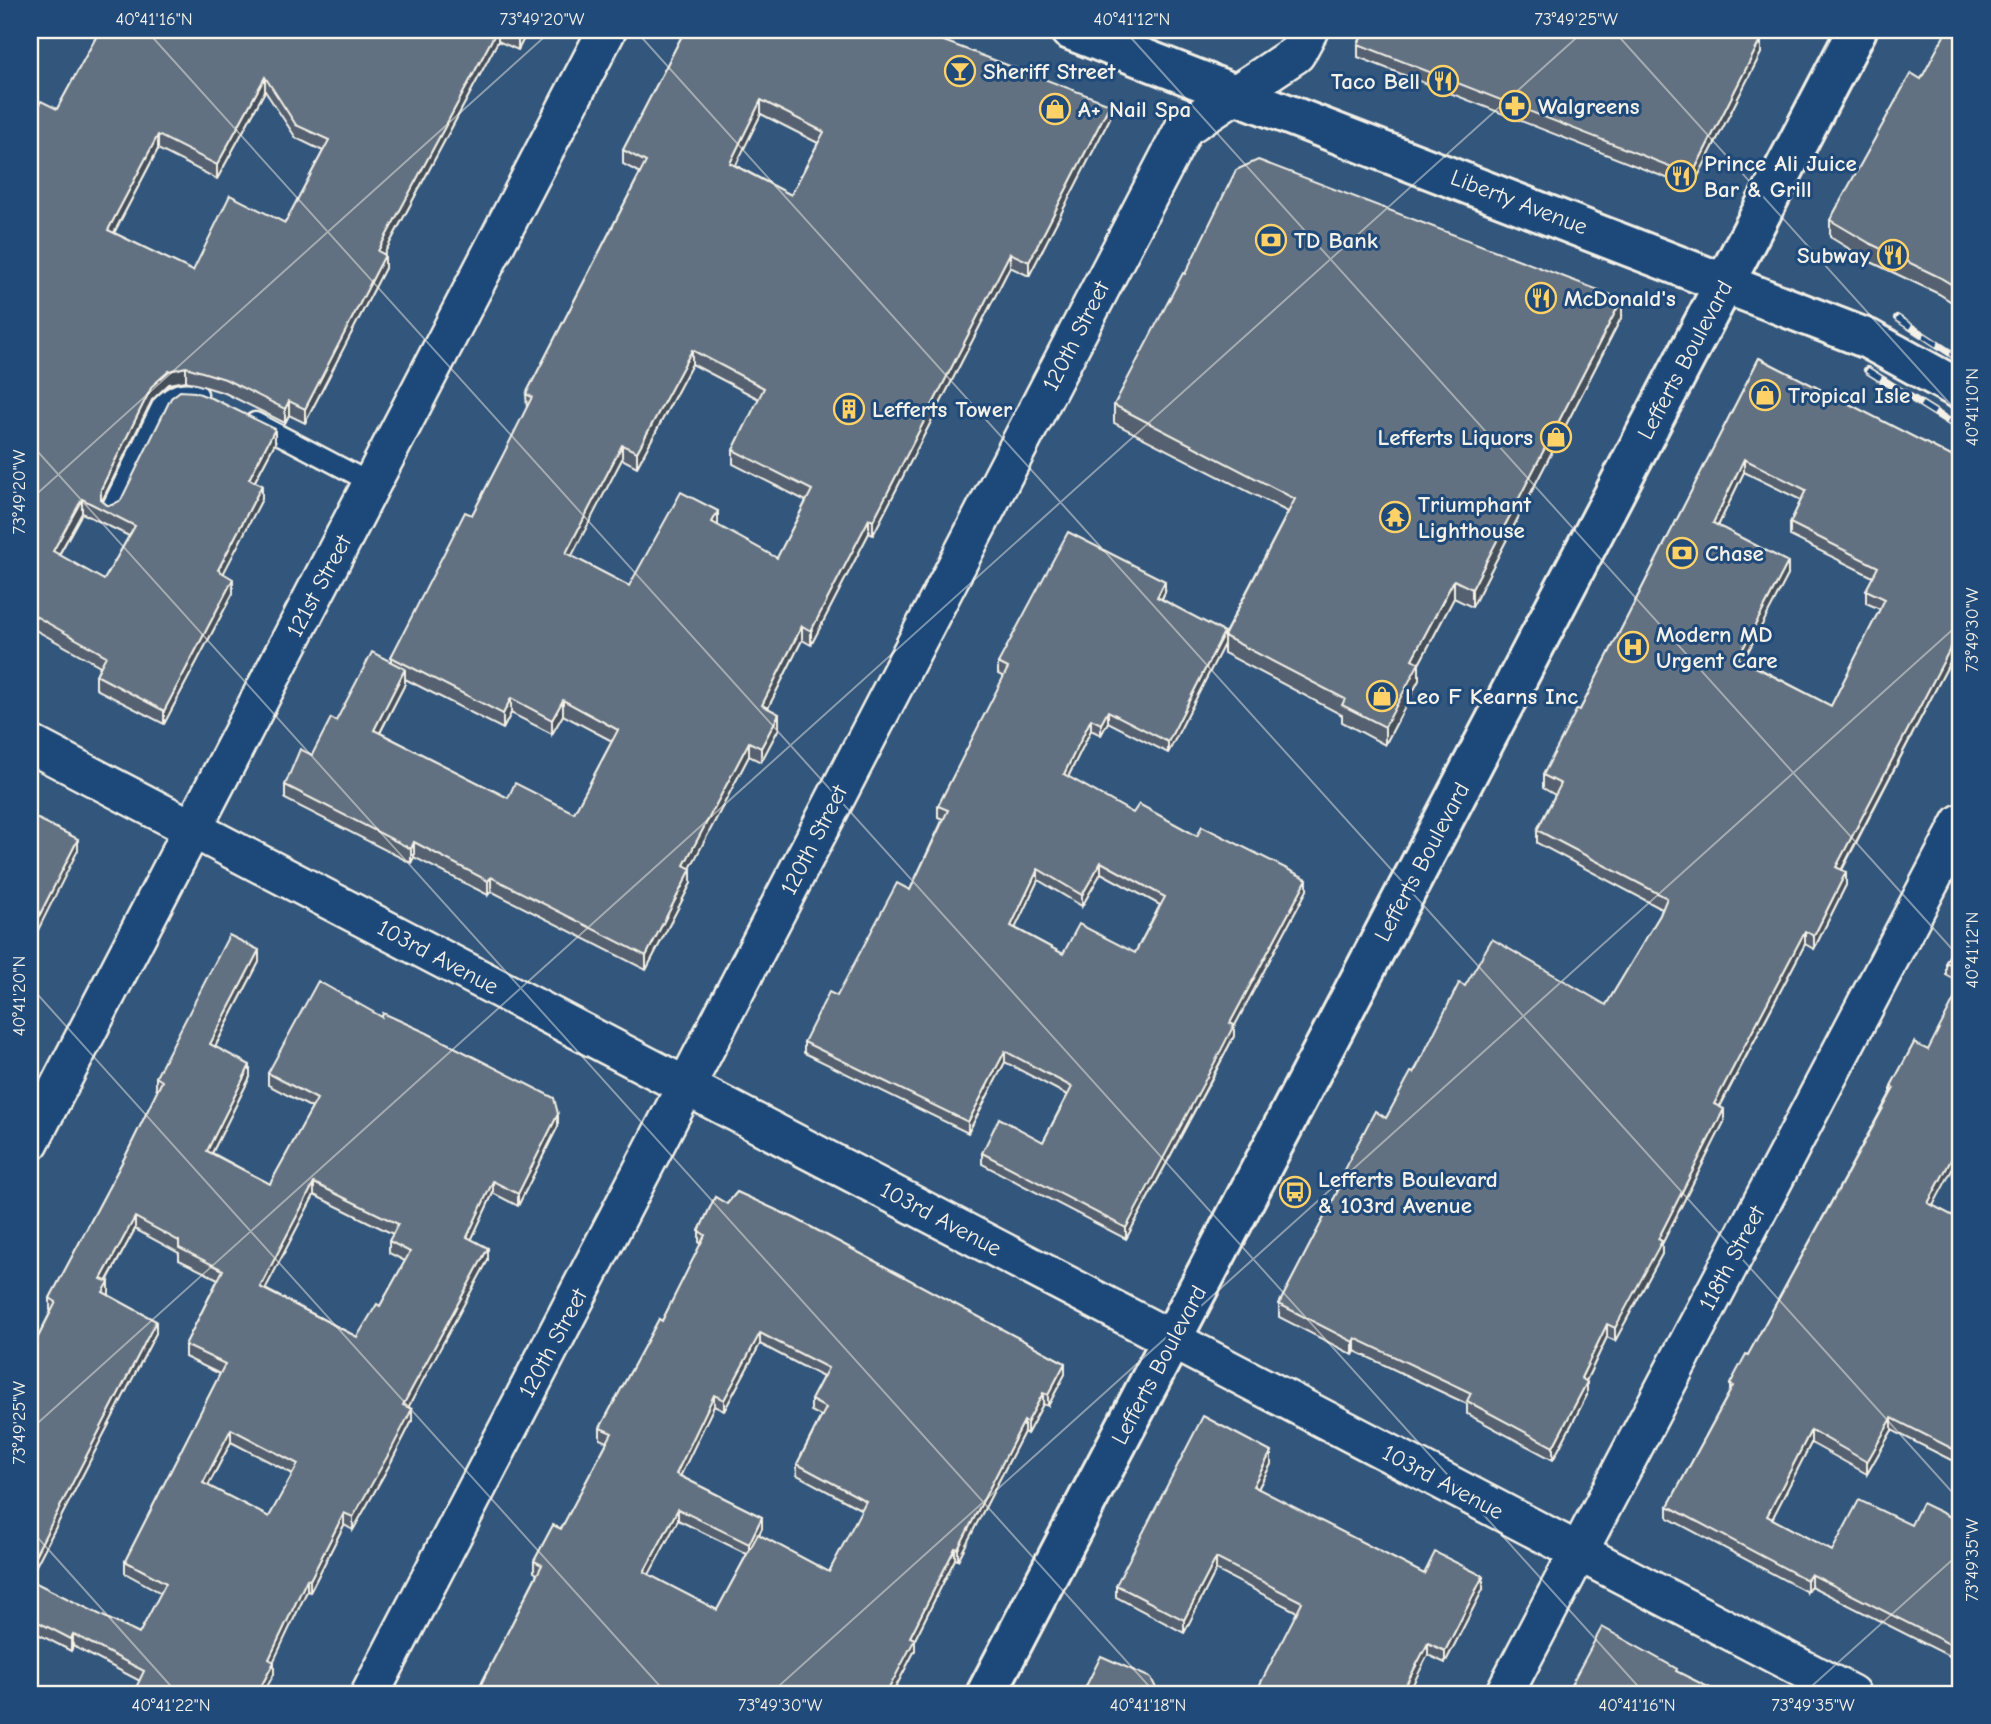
<svg xmlns="http://www.w3.org/2000/svg" width="1991" height="1724" viewBox="0 0 1991 1724" font-family="'Comic Neue',sans-serif">
<style>
.lines{fill:none;stroke-linecap:round;stroke-linejoin:round}
.service-casing{stroke:#f4f1e8;stroke-width:23}
.minor-casing{stroke:#f4f1e8;stroke-width:42}
.tertiary-casing{stroke:#f4f1e8;stroke-width:44}
.service{stroke:#1f4a7a;stroke-width:18}
.minor{stroke:#1f4a7a;stroke-width:37}
.tertiary{stroke:#1f4a7a;stroke-width:38}
.rail-casing{stroke:#f4f1e8;stroke-width:8}
.rail{stroke:#1f4a7a;stroke-width:5;stroke-dasharray:16;stroke-linecap:butt}
.wall{fill:#54616f;stroke:#f4f1e8;stroke-width:2;fill-rule:evenodd}
.shaded-wall{fill:#454f5a;stroke:#f4f1e8;stroke-width:2}
.building{fill:#627181;stroke:#f4f1e8;stroke-width:2;fill-rule:evenodd}
.ticks{fill:none;stroke:#f4f1e8;stroke-width:2;stroke-opacity:0.45}
.labels{text-anchor:middle;dominant-baseline:central;stroke-width:6;stroke-linejoin:round;paint-order:stroke}
.poi-label{font-size:23px;font-weight:bold;fill:#f4f1e8;stroke:#1f4a7a;text-anchor:start}
.street-label{font-size:23px;fill:#f4f1e8;stroke:#1f4a7a}
.neatline{fill:none;stroke:#f4f1e8;stroke-width:2.5}
.ticks-label{font-size:18px;text-anchor:middle;fill:#f4f1e8}
</style>
<rect width="100%" height="100%" fill="#33567c"/>
<filter id="ink" filterUnits="userSpaceOnUse"><feTurbulence type="fractalNoise" baseFrequency=".0143" numOctaves="2"/><feDisplacementMap in="SourceGraphic" scale="14" xChannelSelector="R" yChannelSelector="G"/><feConvolveMatrix kernelMatrix="1 2 1 2 8 2 1 2 1" color-interpolation-filters="sRGB"/></filter>
<g filter="url(#ink)">
<g class="lines">
<g class="service-casing">
<g id="service">
<path d="M255,422L373,484"/>
<path d="M111,508L162,405C174,393 181,390 198,394"/>
</g>
</g>
<g class="minor-casing">
<g id="minor">
<path d="M30,744L1851,1694"/>
<path d="M30,1142L607,30"/>
<path d="M370,1694L1184,128L1296,54L1309,30"/>
<path d="M1504,1694L1961,823"/>
</g>
</g>
<g class="tertiary-casing">
<g id="tertiary">
<path d="M1070,30L1868,339L1961,390"/>
<path d="M986,1694L1857,30"/>
</g>
</g>
<use href="#service" class="service"/>
<use href="#minor" class="minor"/>
<use href="#tertiary" class="tertiary"/>
<g class="rail-casing">
<g id="rail">
<path d="M1897,318L1961,360"/>
<path d="M1867,370L1961,429"/>
</g>
</g>
<use href="#rail" class="rail"/>
</g>
<g class="wall">
<path d="M100,30H528L518,50L498,41L384,254L385,268L305,423L289,415L285,423L225,393L186,381L169,384L152,400L102,501L107,505H112L275,443L255,481L262,499L223,573L233,593L164,724L96,689V675L100,666L30,627V122L57,109ZM265,91L296,138L323,151L285,223L193,271L114,233L158,149L217,179ZM82,513L129,536L104,580L59,555Z"/>
<path d="M685,30L1110,118L1029,276L1010,267L873,535L869,533L811,645L802,640L768,708L779,728L761,762L749,756L690,868L691,883L646,970L491,891L488,895L414,857L411,863L285,799V785L312,755L336,721L391,662V657L472,515L527,409L526,394L640,173L623,164V150ZM761,114L818,143L791,195L735,165ZM692,364L759,399L733,450V464L806,501L777,558L629,586L571,556L622,459L637,467ZM405,679L503,729L511,713L552,734L563,715L612,741L574,813L508,798L380,733L405,684Z"/>
<path d="M1365,30H1761L1757,37L1761,53L1692,188L1358,57V44Z"/>
<path d="M1961,30V308L1939,294L1871,262L1830,237V220L1921,79Z"/>
<path d="M1185,274L1622,316L1472,607L1454,598L1419,664V680L1385,745L1342,722V715L1224,653V644L1168,753L1108,722L1101,735L1091,730L1068,777L1133,813L1197,836L1307,890L1234,1027V1036L1216,1071L1126,1239L982,1164V1153L1043,1142L1067,1095L1005,1062L968,1133L804,1053V1042L837,996L910,890L943,819L938,817V806L1004,677L998,674V663L1165,592L1162,599L1224,635L1288,512L1114,423V405ZM1101,873L1160,905L1135,953L1063,954L1015,928L1038,880L1082,906Z"/>
<path d="M1759,358L1961,461V660L1953,656L1842,870L1846,885L1814,949L1805,944L1720,1107L1724,1122L1662,1244V1254L1615,1341L1607,1337L1586,1381L1587,1395L1553,1460L1467,1414V1404L1355,1351L1353,1355L1279,1317V1304L1337,1193V1183L1386,1118L1465,986L1606,1005L1660,915L1662,909L1537,843V830L1555,795L1543,788V775L1580,710ZM1744,472L1801,500L1790,523V536L1873,577L1866,590V603L1880,609L1831,706L1743,660L1788,575L1718,526Z"/>
<path d="M1961,933V983L1946,975V962Z"/>
<path d="M259,962L215,1047L250,1077L212,1153L270,1184L312,1108L268,1085V1073L558,1126L518,1206L493,1193L471,1240L488,1260L408,1407L412,1421L390,1464L353,1530L344,1525L310,1592L307,1591L273,1661L274,1674L140,1681L73,1646L71,1651L30,1630V1580L139,1634L161,1593L125,1573V1561L220,1374L185,1357V1345L218,1279L179,1260V1253L135,1229L107,1281L108,1295L156,1333L30,1577V1353L51,1311L50,1310V1298L127,1153L158,1090L156,1089V1077ZM314,1195L393,1234L389,1241V1253L405,1261L380,1306L357,1337L265,1289ZM231,1442L293,1474L269,1517L208,1486Z"/>
<path d="M1914,1043L1933,1206L1961,1220V1465L1892,1430L1867,1474L1811,1443L1772,1519L1832,1551L1911,1525L1961,1522L1949,1656L1811,1586L1807,1592L1668,1518V1506L1730,1391V1384L1748,1355L1891,1092V1086Z"/>
<path d="M737,1192L796,1219L1065,1363V1374L1048,1406L1043,1404L1027,1434L1024,1432L958,1560L955,1559L915,1639V1650L892,1694H476L537,1574L534,1572V1561L553,1525L561,1529L607,1442L600,1439V1428L659,1319L662,1321L701,1244L699,1242V1231L715,1197L727,1204ZM760,1344L823,1377L811,1400V1411L821,1416L797,1464V1475L862,1510L829,1572L759,1535L762,1528V1517L680,1476L714,1406L724,1411ZM678,1520L747,1554L717,1610L648,1575Z"/>
<path d="M1271,1464L1258,1489L1424,1574L1483,1589L1445,1663L1428,1655L1297,1612L1216,1570L1184,1633L1116,1597V1585Z"/>
</g>
<g class="shaded-wall">
<path d="M497,30H498V41L378,265V251Z"/>
<path d="M521,30H528L518,50V37Z"/>
<path d="M1754,30H1761L1752,48V34Z"/>
<path d="M1761,39V53L1692,188V175Z"/>
<path d="M265,77V91L217,179V165Z"/>
<path d="M761,100V114L730,177V163Z"/>
<path d="M1110,104V118L1029,276V262Z"/>
<path d="M158,135V149L108,244V230Z"/>
<path d="M1010,253V267L873,535V521Z"/>
<path d="M385,255V268L305,423V409Z"/>
<path d="M1622,299V316L1472,607V589Z"/>
<path d="M692,350V364L637,467V452Z"/>
<path d="M186,367V381L169,384L152,400L101,503V489L152,386L169,371Z"/>
<path d="M289,401V415L285,423V409Z"/>
<path d="M275,429V443L249,492V479Z"/>
<path d="M622,445V459L566,567V553Z"/>
<path d="M1744,459V472L1713,536V523Z"/>
<path d="M262,485V499L218,584V570Z"/>
<path d="M82,499V513L53,565V551Z"/>
<path d="M718,511V526L712,522Z"/>
<path d="M869,519V533L811,645V631Z"/>
<path d="M1788,562V575L1738,671V658Z"/>
<path d="M233,579V593L164,724V711Z"/>
<path d="M1454,580V598L1419,664V680L1385,745V727L1412,659Z"/>
<path d="M1165,581V592L1157,608V597Z"/>
<path d="M802,626V640L762,720V705Z"/>
<path d="M1224,632V644L1168,753V742Z"/>
<path d="M1953,643V656L1836,880V867Z"/>
<path d="M405,669V684L374,744V730Z"/>
<path d="M511,698V713L503,729V714Z"/>
<path d="M563,700V715L552,734V720Z"/>
<path d="M1108,711V722L1101,735V724Z"/>
<path d="M779,714V728L761,762V748Z"/>
<path d="M1091,719V730L1064,785V774Z"/>
<path d="M749,742V756L684,880V865Z"/>
<path d="M78,839V850L30,946V934Z"/>
<path d="M414,842V857L411,863V849Z"/>
<path d="M1101,862V873L1082,906V895Z"/>
<path d="M691,869V883L646,970V956Z"/>
<path d="M1038,869V880L1011,937V926Z"/>
<path d="M1846,872V885L1814,949V936Z"/>
<path d="M491,877V891L488,895V881Z"/>
<path d="M1307,879V890L1234,1027V1036L1126,1239V1228L1230,1023Z"/>
<path d="M1805,931V944L1714,1117V1104Z"/>
<path d="M259,950V962L210,1056V1044Z"/>
<path d="M1005,1051V1062L968,1133V1122Z"/>
<path d="M250,1065V1077L207,1163V1151Z"/>
<path d="M1724,1109V1122L1662,1244V1254L1615,1341V1328L1658,1239Z"/>
<path d="M558,1114V1126L518,1206V1194Z"/>
<path d="M1961,1141V1153L1928,1215V1203Z"/>
<path d="M493,1181V1193L467,1249V1237Z"/>
<path d="M314,1183V1195L260,1299V1287Z"/>
<path d="M135,1217V1229L101,1291V1279Z"/>
<path d="M488,1248V1260L403,1417V1405Z"/>
<path d="M109,1282V1294L103,1304V1292Z"/>
<path d="M156,1321V1333L30,1577V1565Z"/>
<path d="M1607,1324V1337L1581,1391V1378Z"/>
<path d="M760,1333V1344L724,1411V1400Z"/>
<path d="M1355,1338V1351L1353,1355V1342Z"/>
<path d="M1065,1363V1374L1048,1406V1395Z"/>
<path d="M1587,1382V1395L1553,1460V1447Z"/>
<path d="M1043,1393V1404L1027,1434V1423Z"/>
<path d="M714,1395V1406L676,1485V1474Z"/>
<path d="M412,1409V1421L390,1464L353,1530V1517Z"/>
<path d="M1892,1418V1430L1867,1474V1462Z"/>
<path d="M1024,1421V1432L958,1560V1549Z"/>
<path d="M231,1429V1442L203,1495V1483Z"/>
<path d="M1811,1430V1443L1767,1529V1516Z"/>
<path d="M1271,1452V1464L1253,1498V1486Z"/>
<path d="M678,1509V1520L644,1584V1572Z"/>
<path d="M344,1513V1525L310,1592V1580Z"/>
<path d="M762,1517V1528L749,1555V1544Z"/>
<path d="M955,1548V1559L915,1639V1650L892,1694H886L910,1637Z"/>
<path d="M1216,1558V1570L1184,1633V1620Z"/>
<path d="M1811,1574V1586L1807,1592V1580Z"/>
<path d="M1483,1576V1589L1445,1663V1651Z"/>
<path d="M307,1579V1591L269,1671V1659Z"/>
<path d="M1961,1620V1632L1949,1656V1644Z"/>
<path d="M73,1634V1646L71,1651V1639Z"/>
<path d="M1428,1643V1655L1408,1694H1401Z"/>
<path d="M274,1662V1674L263,1694H257Z"/>
</g>
<g class="building">
<path d="M100,30H497L378,251L385,255L305,409L289,401L285,409L225,379L186,367L169,371L152,386L101,489V500L107,505H112L121,500L171,398L180,391L195,392L216,400L275,429L249,479L262,485L218,570L233,579L164,711L96,675L106,656L30,613V122L41,101L57,109ZM265,77L296,125L329,140L285,223L230,195L193,271L108,230L158,135L217,165ZM82,499L135,526L104,580L53,551Z"/>
<path d="M504,30H521L518,37Z"/>
<path d="M685,30H915L1110,104L1029,262L1010,253L873,521L869,519L811,631L802,626L762,705L779,714L761,748L749,742L684,865L691,869L646,956L491,877L488,881L414,842L411,849L285,785L300,749L312,755L331,718L336,721L372,652L405,669L374,730L508,798L515,783L574,813L618,730L563,700L552,720L511,698L503,714L391,657L465,512L472,515L503,455L532,397L526,394L646,162L623,150ZM761,100L824,132L791,195L730,163ZM692,350L764,388L733,450L812,490L777,558L712,522L718,511L681,492L629,586L566,553L622,445L637,452Z"/>
<path d="M1365,30H1754L1752,34L1761,39L1692,175L1358,44Z"/>
<path d="M1947,30H1961V290L1939,277L1871,244L1830,220L1911,73L1921,79Z"/>
<path d="M1258,160L1622,299L1472,589L1454,580L1412,659L1419,663L1385,727L1342,705L1345,699L1224,636L1295,499L1114,405L1183,273L1185,274L1236,170Z"/>
<path d="M1759,358L1961,461V647L1953,643L1836,867L1846,872L1814,936L1805,931L1714,1104L1724,1109L1658,1239L1662,1241L1615,1328L1607,1324L1581,1378L1587,1382L1553,1447L1467,1401L1471,1393L1355,1338L1353,1342L1279,1304L1341,1185L1337,1183L1375,1111L1386,1118L1411,1072L1414,1073L1459,983L1465,986L1492,939L1606,1005L1660,915L1667,898L1537,830L1561,784L1543,775L1577,709L1580,710ZM1744,459L1806,490L1790,523L1878,567L1866,590L1885,599L1831,706L1738,658L1788,562L1713,523Z"/>
<path d="M1068,532L1165,581L1157,597L1224,632L1168,742L1108,711L1101,724L1091,719L1064,774L1133,813L1139,804L1197,836L1202,826L1307,879L1230,1023L1234,1025L1216,1060L1126,1228L982,1153L999,1118L1043,1142L1072,1087L1005,1051L968,1122L804,1042L829,992L837,996L897,883L910,890L948,810L938,806L1008,668L998,663ZM1101,862L1165,897L1135,953L1079,924L1063,954L1011,926L1038,869L1082,895Z"/>
<path d="M30,815L78,839L30,934Z"/>
<path d="M1961,933V971L1946,962Z"/>
<path d="M229,935L259,950L210,1044L250,1065L207,1151L270,1184L317,1099L268,1073L318,981L382,1017L383,1013L427,1033L554,1098L558,1114L518,1194L493,1181L467,1237L488,1248L403,1405L412,1409L390,1452L353,1517L344,1513L310,1580L307,1579L269,1659L274,1662L257,1694H133L144,1671L73,1634L71,1639L30,1618V1580L139,1634L166,1583L125,1561L225,1364L185,1345L223,1270L179,1248V1241L135,1217L101,1279L109,1282L103,1292L156,1321L30,1565V1353L56,1302L50,1298L127,1153L162,1081L156,1077ZM314,1183L398,1224L389,1241L410,1252L380,1306L377,1304L357,1337L260,1287ZM231,1429L298,1464L269,1517L203,1483Z"/>
<path d="M1961,986V1141L1928,1203L1961,1220V1453L1892,1418L1867,1462L1811,1430L1767,1516L1832,1551L1859,1500L1911,1525L1922,1503L1961,1522V1620L1949,1644L1811,1574L1807,1580L1668,1506L1733,1386L1730,1384L1746,1354L1748,1355L1894,1088L1891,1086L1914,1043L1928,1050Z"/>
<path d="M737,1192L796,1219L1065,1363L1048,1395L1043,1393L1027,1423L1024,1421L958,1549L955,1548L910,1637L915,1639L886,1694H476L542,1565L534,1561L553,1525L561,1529L612,1433L600,1428L659,1319L662,1321L705,1235L699,1231L715,1197L727,1204ZM760,1333L828,1368L811,1400L826,1408L797,1464L866,1501L829,1572L758,1534L717,1610L644,1572L678,1509L749,1544L762,1517L676,1474L714,1395L724,1400Z"/>
<path d="M1203,1416L1271,1452L1253,1486L1424,1574L1435,1552L1483,1576L1445,1651L1428,1643L1401,1694H1255L1302,1602L1216,1558L1184,1620L1116,1585Z"/>
<path d="M1602,1627L1677,1669L1676,1671L1722,1694H1566Z"/>
<path d="M1101,1656L1151,1678L1156,1688L1169,1694H1082Z"/>
<path d="M1210,1687L1223,1694H1207Z"/>
</g>
</g>
<path class="ticks" d="M146,30L1645,1694M635,30L1961,1502M1124,30L1961,959M1613,30L1961,416M30,443L1156,1694M30,500L552,30M30,986L667,1694M30,1430L1585,30M30,1529L178,1694M770,1694L1961,622M1803,1694L1961,1552"/>
<defs>
<g id="bar-ring" transform="scale(1.575)"><circle r="9.5" fill="#1f4a7a" stroke="#ffd166" stroke-width="1.5"/><path d="M-6-5H6L.8 .8V4.5H3.5V6h-7V4.5H-.8V.8Z" fill="#ffd166"/></g>
<g id="restaurant-ring" transform="scale(1.575)"><circle r="9.5" fill="#1f4a7a" stroke="#ffd166" stroke-width="1.5"/><path d="M-5-6h1v4h1v-4h1v4h1v-4h1v5L-1.5 .5V6h-2V.5L-5-1ZM5-6V6H3V1.5H1.5Q1.5-4 5-6Z" fill="#ffd166"/></g>
<g id="pharmacy-ring" transform="scale(1.575)"><circle r="9.5" fill="#1f4a7a" stroke="#ffd166" stroke-width="1.5"/><path d="M-2-6h4v4h4v4h-4v4h-4v-4h-4v-4h4Z" fill="#ffd166"/></g>
<g id="shop-ring" transform="scale(1.575)"><circle r="9.5" fill="#1f4a7a" stroke="#ffd166" stroke-width="1.5"/><path d="M-5-2.5h2.3a2.7 3.5 0 0 1 5.4 0H5L5.5 6h-11ZM-1.5-2.5h3a1.5 2.3 0 0 0-3 0Z" fill="#ffd166"/></g>
<g id="bank-ring" transform="scale(1.575)"><circle r="9.5" fill="#1f4a7a" stroke="#ffd166" stroke-width="1.5"/><path d="M-6-4H6V4H-6ZM0-2.3a2.3 2.3 0 1 0 0 4.6a2.3 2.3 0 1 0 0-4.6Z" fill="#ffd166"/></g>
<g id="building-ring" transform="scale(1.575)"><circle r="9.5" fill="#1f4a7a" stroke="#ffd166" stroke-width="1.5"/><path d="M-4-6H4V6H1V3H-1V6H-4ZM-2.5-4.3h1.7v1.8h-1.7ZM.8-4.3h1.7v1.8H.8ZM-2.5-1h1.7V.8h-1.7ZM.8-1h1.7V.8H.8Z" fill="#ffd166"/></g>
<g id="temple-ring" transform="scale(1.575)"><circle r="9.5" fill="#1f4a7a" stroke="#ffd166" stroke-width="1.5"/><path d="M0-6L5-2H3V0L6.5 2.5H4V6H1.5V3h-3V6H-4V2.5H-6.5L-3 0V-2H-5Z" fill="#ffd166"/></g>
<g id="hospital-ring" transform="scale(1.575)"><circle r="9.5" fill="#1f4a7a" stroke="#ffd166" stroke-width="1.5"/><path d="M-5-5h3v3.5h4V-5h3V5h-3V1.5h-4V5h-3Z" fill="#ffd166"/></g>
<g id="bus-ring" transform="scale(1.575)"><circle r="9.5" fill="#1f4a7a" stroke="#ffd166" stroke-width="1.5"/><path d="M-5-6H5V4H4V6H2V4H-2V6H-4V4H-5ZM-3.5-4V0h7V-4ZM-3.5 1.2v1.5H-2V1.2ZM2 1.2v1.5H3.5V1.2Z" fill="#ffd166"/></g>
</defs>
<g fill-rule="evenodd">
<use href="#bar-ring" x="960" y="71"/>
<use href="#restaurant-ring" x="1443" y="81"/>
<use href="#pharmacy-ring" x="1515" y="106"/>
<use href="#shop-ring" x="1055" y="109"/>
<use href="#restaurant-ring" x="1681" y="176"/>
<use href="#bank-ring" x="1271" y="240"/>
<use href="#restaurant-ring" x="1893" y="255"/>
<use href="#restaurant-ring" x="1541" y="298"/>
<use href="#shop-ring" x="1765" y="395"/>
<use href="#building-ring" x="849" y="409"/>
<use href="#shop-ring" x="1556" y="437"/>
<use href="#temple-ring" x="1395" y="517"/>
<use href="#bank-ring" x="1682" y="553"/>
<use href="#hospital-ring" x="1633" y="647"/>
<use href="#shop-ring" x="1382" y="696"/>
<use href="#bus-ring" x="1295" y="1192"/>
</g>
<g class="labels">
<g class="poi-label">
<text x="983" y="71">Sheriff Street</text>
<text x="1420" y="81" text-anchor="end">Taco Bell</text>
<text x="1538" y="106">Walgreens</text>
<text x="1078" y="109">A+ Nail Spa</text>
<text x="1704" y="163">Prince Ali Juice<tspan x="1704" dy="26">Bar &amp; Grill</tspan></text>
<text x="1294" y="240">TD Bank</text>
<text x="1870" y="255" text-anchor="end">Subway</text>
<text x="1564" y="298">McDonald's</text>
<text x="1788" y="395">Tropical Isle</text>
<text x="872" y="409">Lefferts Tower</text>
<text x="1533" y="437" text-anchor="end">Lefferts Liquors</text>
<text x="1418" y="504">Triumphant<tspan x="1418" dy="26">Lighthouse</tspan></text>
<text x="1705" y="553">Chase</text>
<text x="1656" y="634">Modern MD<tspan x="1656" dy="26">Urgent Care</tspan></text>
<text x="1405" y="696">Leo F Kearns Inc</text>
<text x="1318" y="1179">Lefferts Boulevard<tspan x="1318" dy="26">&amp; 103rd Avenue</tspan></text>
</g>
<g class="street-label">
<text transform="translate(1519 202) rotate(21)">Liberty Avenue</text>
<text transform="translate(1076 336) rotate(-63)">120th Street</text>
<text transform="translate(1685 360) rotate(-62)">Lefferts Boulevard</text>
<text transform="translate(319 586) rotate(-62)">121st Street</text>
<text transform="translate(814 840) rotate(-63)">120th Street</text>
<text transform="translate(1422 862) rotate(-62)">Lefferts Boulevard</text>
<text transform="translate(438 957) rotate(28)">103rd Avenue</text>
<text transform="translate(941 1219) rotate(28)">103rd Avenue</text>
<text transform="translate(1732 1258) rotate(-62)">118th Street</text>
<text transform="translate(553 1343) rotate(-62)">120th Street</text>
<text transform="translate(1159 1365) rotate(-62)">Lefferts Boulevard</text>
<text transform="translate(1443 1482) rotate(28)">103rd Avenue</text>
</g>
</g>
<rect width="1991" height="1724" fill="none" stroke="#1f4a7a" stroke-width="77"/>
<rect x="38" y="38" width="1914" height="1648" class="neatline"/>
<g class="ticks-label">
<text x="154" y="25">40°41'16"N</text>
<text x="542" y="25">73°49'20"W</text>
<text x="1132" y="25">40°41'12"N</text>
<text x="1576" y="25">73°49'25"W</text>
<text transform="translate(1972 407) rotate(-90)" y="6">40°41'10"N</text>
<text transform="translate(19 492) rotate(-90)" y="6">73°49'20"W</text>
<text transform="translate(1972 630) rotate(-90)" y="6">73°49'30"W</text>
<text transform="translate(1972 950) rotate(-90)" y="6">40°41'12"N</text>
<text transform="translate(19 996) rotate(-90)" y="6">40°41'20"N</text>
<text transform="translate(19 1423) rotate(-90)" y="6">73°49'25"W</text>
<text transform="translate(1972 1560) rotate(-90)" y="6">73°49'35"W</text>
<text x="171" y="1711">40°41'22"N</text>
<text x="780" y="1711">73°49'30"W</text>
<text x="1148" y="1711">40°41'18"N</text>
<text x="1637" y="1711">40°41'16"N</text>
<text x="1813" y="1711">73°49'35"W</text>
</g>
</svg>
